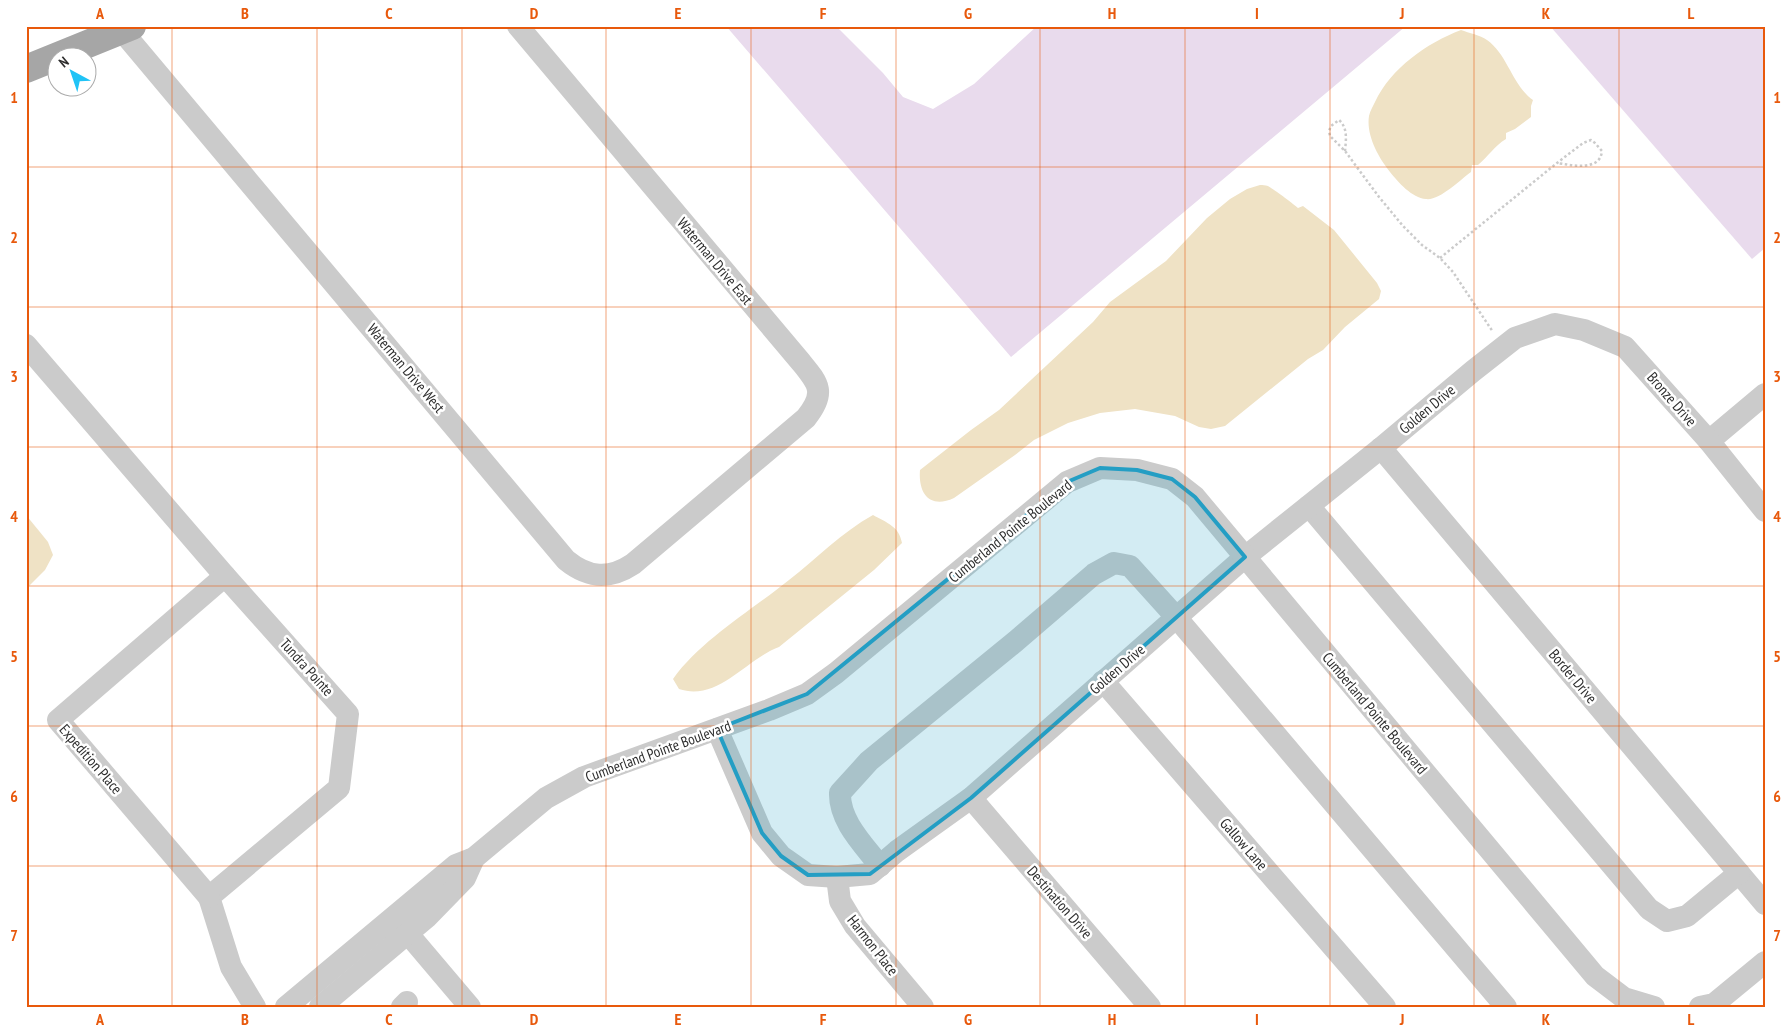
<svg xmlns="http://www.w3.org/2000/svg" width="1791" height="1033" viewBox="0 0 1791 1033" font-family="'PT Sans Narrow',sans-serif">
<style>
.green{fill:#e9dbed}
.water{fill:#efe2c5}
.lines{fill:none;stroke-linecap:round;stroke-linejoin:round}
.path{stroke:#cbcbcb;stroke-width:2.5;stroke-dasharray:2.5 2.5;stroke-linecap:butt}
.minor{stroke:#cbcbcb;stroke-width:22}
.major{stroke:#a6a6a6;stroke-width:28}
.marked{fill:#249ec4;fill-opacity:0.2;stroke:#249ec4;stroke-width:4;stroke-linejoin:round}
.grid{fill:none;stroke:#e8590c;stroke-width:1;stroke-opacity:0.55}
.labels{text-anchor:middle;dominant-baseline:central;stroke-width:5;stroke-linejoin:round;paint-order:stroke}
.street-label{font-size:15px;fill:#2e2e2e;stroke:#fff}
.neatline{fill:none;stroke:#e8590c;stroke-width:2}
.grid-label{font-size:16px;text-anchor:middle;font-weight:bold;fill:#e8590c}
</style>
<rect width="100%" height="100%" fill="#fff"/>
<g class="green">
<path d="M726,26H836L883,73L903,97L933,109L974,84L1037,26H1406L1011,357Z"/>
<path d="M1550,26H1765V248L1752,259Z"/>
</g>
<g class="water">
<path d="M1461,30C1469,33 1480,35 1487,40C1508,55 1512,85 1533,100L1531,106V117L1515,129L1506,133V139C1494,146 1488,157 1478,165H1472L1471,172C1460,180 1439,201 1426,199C1412,198 1398,182 1390,172C1378,157 1366,135 1369,116C1370,111 1373,106 1375,102C1391,68 1427,43 1461,30Z"/>
<path d="M1260,185C1263,185 1265,185 1268,186C1272,188 1294,204 1298,208L1303,206L1334,230L1377,283L1381,291L1379,299L1345,327L1323,350L1308,359L1225,426L1211,429L1199,427L1175,416L1135,409L1100,413L1068,423L1034,440L1015,455L954,498C930,509 918,494 920,470L971,430L999,410L1093,322L1110,302L1166,261L1207,218L1230,199L1247,189Z"/>
<path d="M26,515L48,542L53,555L45,570L26,589Z"/>
<path d="M873,515C887,523 899,526 902,543L874,570L779,647C746,659 718,702 679,689L673,679C701,640 752,610 789,580C816,559 842,532 873,515Z"/>
</g>
<g class="lines">
<g class="path">
<path d="M1345,151C1346,140 1348,128 1339,120L1331,126L1329,131L1330,136L1345,151L1379,197L1403,226L1422,245L1440,258L1453,272L1493,332"/>
<path d="M1440,258L1557,163L1583,143L1591,140L1595,143L1602,151C1600,172 1571,165 1557,163"/>
</g>
<g class="minor">
<path d="M122,31L566,560C588,578 609,580 633,564L806,418C827,392 818,383 800,361L518,26"/>
<path d="M26,345L225,576L348,714L339,788L209,897L231,967L255,1007"/>
<path d="M1709,441L1765,394"/>
<path d="M1381,448L1765,904"/>
<path d="M1309,506L1649,909L1667,921L1687,916L1739,873"/>
<path d="M1103,681L1385,1007"/>
<path d="M717,729L762,833L781,856L808,875L837,877L870,874L897,851L971,798L1245,557L1381,448L1473,371L1515,338L1555,324L1584,330L1625,347L1709,441L1765,511"/>
<path d="M971,798L1150,1007"/>
<path d="M880,866C864,845 839,821 840,793L869,761L1016,641L1094,574L1114,563L1130,566L1176,617L1506,1007"/>
<path d="M837,877L840,901L855,926L923,1007"/>
<path d="M209,897L58,720L225,576"/>
<path d="M398,922L470,1007"/>
<path d="M286,1007L456,865L474,858L546,798L584,777L769,710L807,694L836,673L1067,482L1100,468L1137,470L1172,479L1195,497L1595,976L1624,998L1654,1007"/>
<path d="M320,1007L427,917L465,878L474,858"/>
<path d="M402,1007L407,1002"/>
<path d="M1700,1007L1714,1004L1765,962"/>
</g>
<path class="major" d="M26,69L132,26"/>
</g>
<path class="marked" d="M1100,468L1137,470L1172,479L1195,497L1245,557L971,798L870,874L808,875L781,856L762,833L717,729L807,694L1067,482Z"/>
<path class="grid" d="M172,26V1007M317,26V1007M462,26V1007M606,26V1007M751,26V1007M896,26V1007M1040,26V1007M1185,26V1007M1330,26V1007M1474,26V1007M1619,26V1007M26,167H1765M26,307H1765M26,447H1765M26,586H1765M26,726H1765M26,866H1765"/>
<g class="labels">
<g class="street-label">
<text transform="translate(715 261) rotate(50)">Waterman Drive East</text>
<text transform="translate(406 368) rotate(50)">Waterman Drive West</text>
<text transform="translate(1672 399) rotate(49)">Bronze Drive</text>
<text transform="translate(1427 409) rotate(-40)">Golden Drive</text>
<text transform="translate(1010 531) rotate(-39)">Cumberland Pointe Boulevard</text>
<text transform="translate(307 667) rotate(48)">Tundra Pointe</text>
<text transform="translate(1117 669) rotate(-41)">Golden Drive</text>
<text transform="translate(1573 676) rotate(50)">Border Drive</text>
<text transform="translate(1375 713) rotate(50)">Cumberland Pointe Boulevard</text>
<text transform="translate(658 751) rotate(-20)">Cumberland Pointe Boulevard</text>
<text transform="translate(91 759) rotate(49)">Expedition Place</text>
<text transform="translate(1244 844) rotate(49)">Gallow Lane</text>
<text transform="translate(1060 902) rotate(49)">Destination Drive</text>
<text transform="translate(873 945) rotate(52)">Harmon Place</text>
</g>
</g>
<rect width="1791" height="1033" fill="none" stroke="#ffffff" stroke-width="55"/>
<g transform="translate(72 72) rotate(320)"><circle r="24" fill="#ffffff" stroke="#ababab"/>
<path d="M0-4L9 19L0 12L-9 19Z" fill="#20c3f6"/>
<text y="-8" font-size="14" font-weight="bold" text-anchor="middle" fill="#2e2e2e">N</text>
</g>
<rect x="28" y="28" width="1736" height="978" class="neatline"/>
<g class="grid-label">
<text x="100" y="19">A</text>
<text x="245" y="19">B</text>
<text x="389" y="19">C</text>
<text x="534" y="19">D</text>
<text x="678" y="19">E</text>
<text x="823" y="19">F</text>
<text x="968" y="19">G</text>
<text x="1112" y="19">H</text>
<text x="1257" y="19">I</text>
<text x="1402" y="19">J</text>
<text x="1546" y="19">K</text>
<text x="1691" y="19">L</text>
<text x="14" y="103">1</text>
<text x="1777" y="103">1</text>
<text x="14" y="243">2</text>
<text x="1777" y="243">2</text>
<text x="14" y="382">3</text>
<text x="1777" y="382">3</text>
<text x="14" y="522">4</text>
<text x="1777" y="522">4</text>
<text x="14" y="662">5</text>
<text x="1777" y="662">5</text>
<text x="14" y="802">6</text>
<text x="1777" y="802">6</text>
<text x="14" y="941">7</text>
<text x="1777" y="941">7</text>
<text x="100" y="1025">A</text>
<text x="245" y="1025">B</text>
<text x="389" y="1025">C</text>
<text x="534" y="1025">D</text>
<text x="678" y="1025">E</text>
<text x="823" y="1025">F</text>
<text x="968" y="1025">G</text>
<text x="1112" y="1025">H</text>
<text x="1257" y="1025">I</text>
<text x="1402" y="1025">J</text>
<text x="1546" y="1025">K</text>
<text x="1691" y="1025">L</text>
</g>
</svg>
